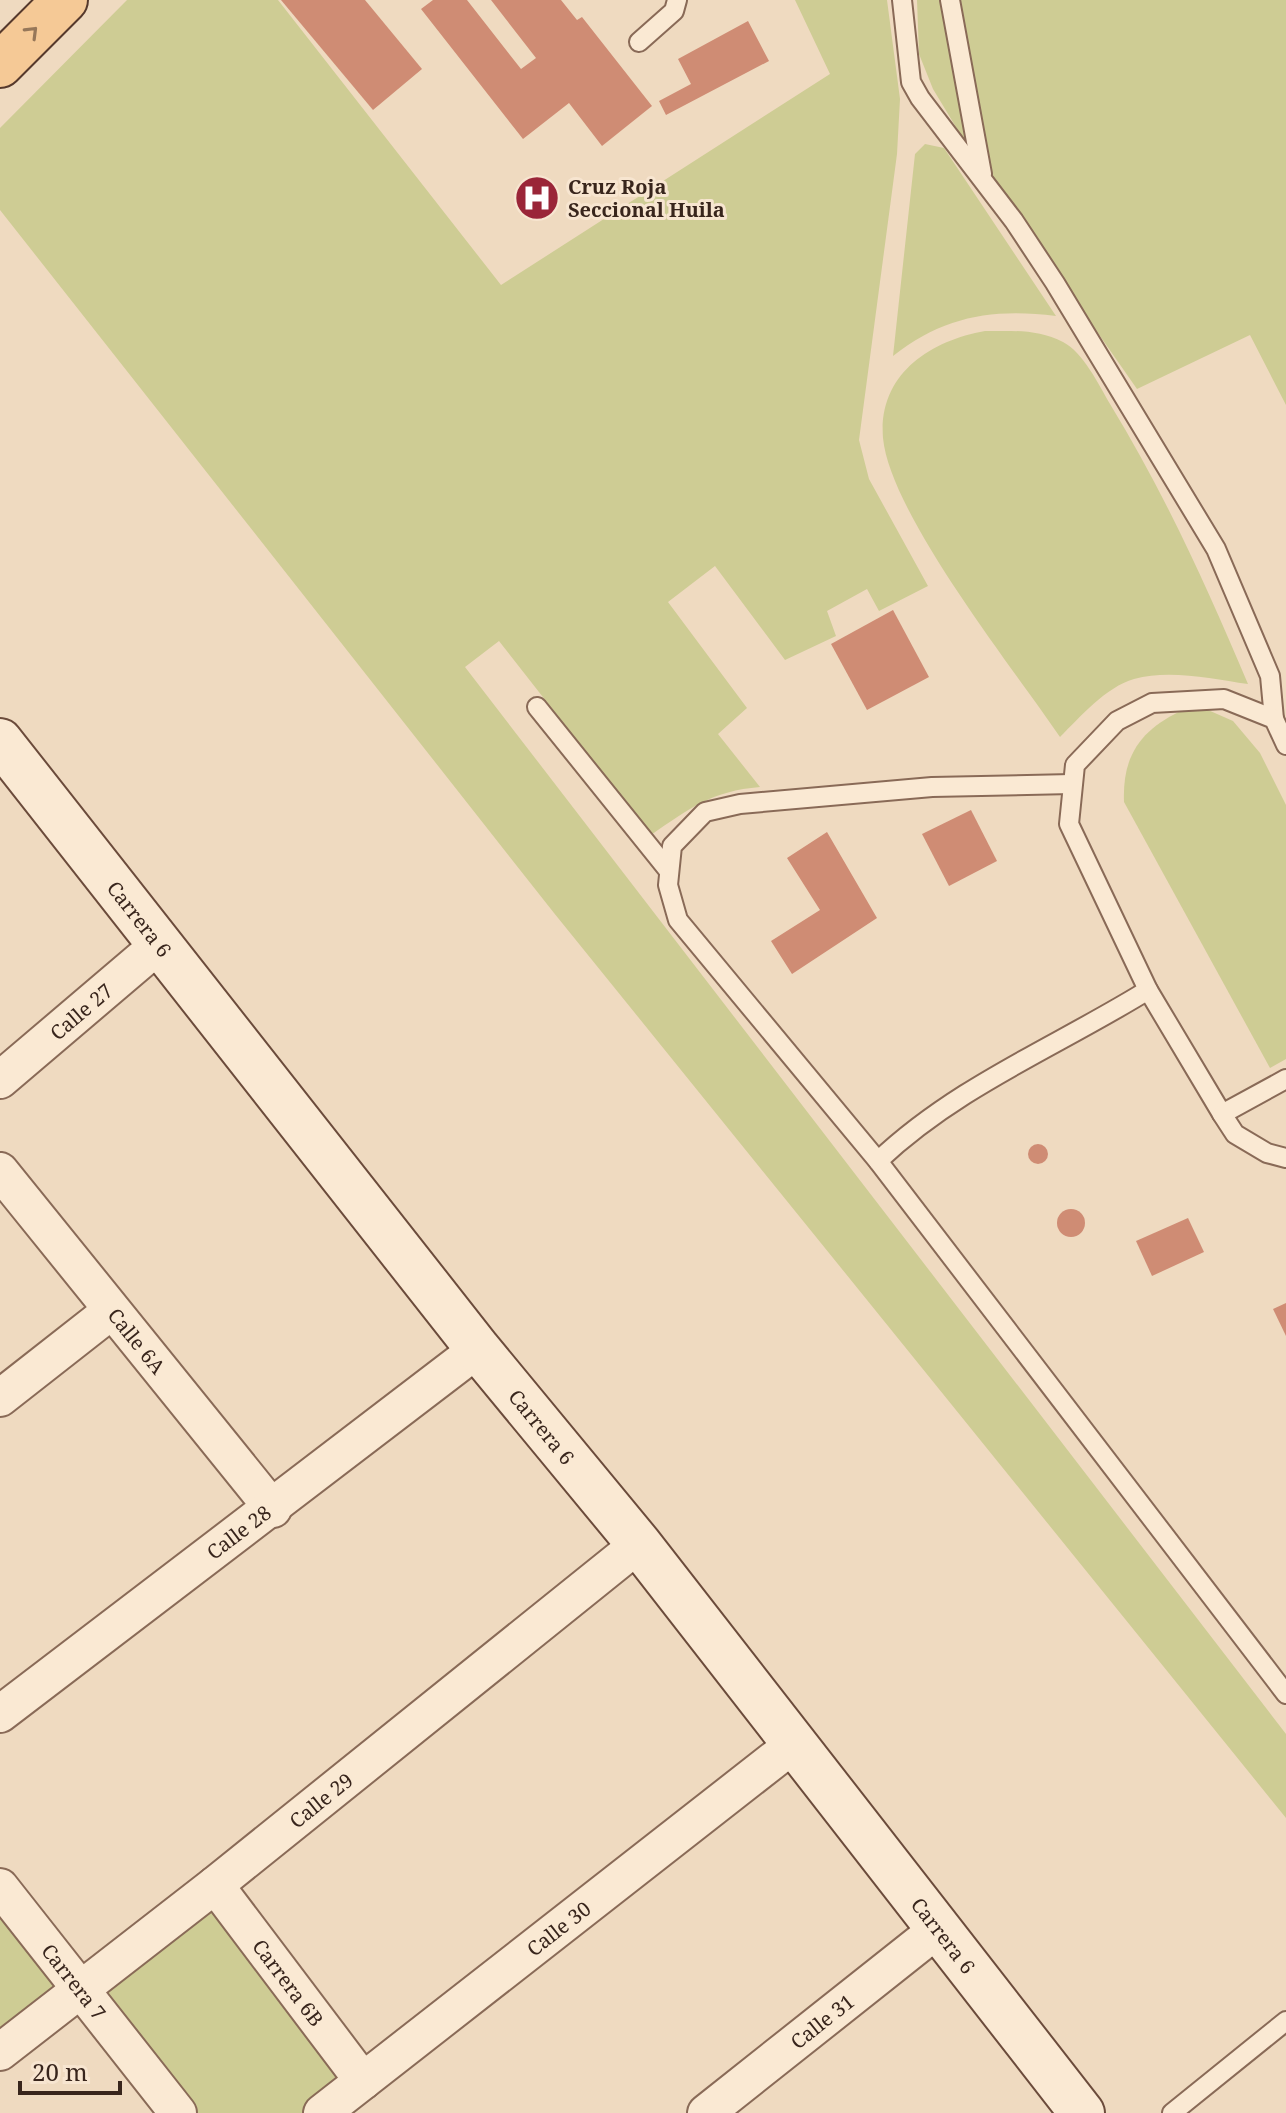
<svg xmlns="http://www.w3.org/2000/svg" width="1286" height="2113" viewBox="0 0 1286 2113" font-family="'Noto Serif',serif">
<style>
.green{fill:#cecc94}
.building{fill:#cf8c74}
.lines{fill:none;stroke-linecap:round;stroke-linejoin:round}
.lane-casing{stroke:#896a57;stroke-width:22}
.street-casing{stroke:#896a57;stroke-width:40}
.secondary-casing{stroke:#6b4b3b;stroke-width:48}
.primary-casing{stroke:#56392c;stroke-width:48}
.lane{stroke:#fae9d3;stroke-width:18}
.street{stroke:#fae9d3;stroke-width:36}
.secondary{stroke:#fae9d3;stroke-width:44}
.primary{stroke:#f5c996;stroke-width:44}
.oneway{stroke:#967759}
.labels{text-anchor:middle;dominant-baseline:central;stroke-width:6;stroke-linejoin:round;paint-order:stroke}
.poi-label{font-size:20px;font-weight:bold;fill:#38251c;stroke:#f7e5d0;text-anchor:start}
.street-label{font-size:20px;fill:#38251c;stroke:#f7e5d0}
</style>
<rect width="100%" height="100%" fill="#efdac0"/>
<g class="green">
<path d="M127,0H278L501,285L830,74L795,0H887L900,99L897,154L859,440L869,479L928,586L879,611L867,589L827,611L836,636L785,660L715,566L668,602L747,708L718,734L760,787C712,791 690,808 651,835L499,641L465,667L1286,1734V1818L554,913L0,210V128Z"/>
<path d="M917,0H1286V405L1250,335L1137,389L968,147L933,89L919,54Z"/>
<path d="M925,144L944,148L1056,316C993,308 944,316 893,356L915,154Z"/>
<path d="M985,331C1011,331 1038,329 1063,342C1083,352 1099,385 1110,404C1165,494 1207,587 1248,684C1212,679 1170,669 1134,679C1106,687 1080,717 1060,737C1014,669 890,514 883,438C878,375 929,341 985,331Z"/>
<path d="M1185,709L1208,710L1233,721L1260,753L1286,805V1059L1270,1068L1124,802C1122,753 1143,728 1185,709Z"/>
<path d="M215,1885L363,2081L322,2113H178L81,1990L0,2052V1887L81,1989Z"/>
</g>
<g class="building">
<path d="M281,0H365L422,69L373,110Z"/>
<path d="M433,0H467L521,69L536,58L491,0H561L577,20L582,17L652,106L602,146L569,103L523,139L421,9Z"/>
<path d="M748,21L769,61L666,115L659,101L691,84L678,59Z"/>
<path d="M893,610L929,677L867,710L831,644Z"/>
<path d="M971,810L997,861L949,886L922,834Z"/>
<path d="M827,832L877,918L792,974L771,941L820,910L787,858Z"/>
<circle cx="1038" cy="1154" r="10"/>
<circle cx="1071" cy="1223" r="14"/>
<path d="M1188,1218L1204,1252L1152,1276L1136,1241Z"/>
<path d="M1286,1303V1336L1273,1309Z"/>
</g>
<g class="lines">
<g class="lane-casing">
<g id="lane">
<path d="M902,0L911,82L920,98L1014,221L1055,283L1216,549L1270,676L1274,719"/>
<path d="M950,0L982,174"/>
<path d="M639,42L674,11L677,0"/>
<path d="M537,707L669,871"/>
<path d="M1286,745L1274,719L1224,699L1152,703L1117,721L1075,765L1069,824L1148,990L1222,1114L1235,1134L1267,1153L1286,1158"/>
<path d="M1072,784L932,787L740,804L705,812L672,846L668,885L678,920L878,1161L1286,1694"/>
<path d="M1222,1114L1286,1079"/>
<path d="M878,1161C957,1086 1056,1047 1148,990"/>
<path d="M1172,2113L1286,2021"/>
</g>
</g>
<g class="street-casing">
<g id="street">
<path id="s1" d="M0,1080L161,943"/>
<path id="s2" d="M0,1171L273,1509"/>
<path d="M0,1398L111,1311"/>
<path id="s3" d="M0,1714L478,1349"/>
<path id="s4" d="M215,1885L363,2081"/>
<path id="s5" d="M0,1887L178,2113"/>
<path id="s6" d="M0,2052L215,1885L639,1544"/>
<path id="s7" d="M322,2113L794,1744"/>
<path id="s8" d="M706,2113L938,1929"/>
</g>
</g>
<g class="secondary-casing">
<g id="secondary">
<path id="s9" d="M0,741L478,1349L639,1544L1082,2113"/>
</g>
</g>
<g class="primary-casing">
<path id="primary" d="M0,65L65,0"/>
</g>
<use href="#lane" class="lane"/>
<use href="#street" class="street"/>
<use href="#secondary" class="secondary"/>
<use href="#primary" class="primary"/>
</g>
<defs><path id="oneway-chevron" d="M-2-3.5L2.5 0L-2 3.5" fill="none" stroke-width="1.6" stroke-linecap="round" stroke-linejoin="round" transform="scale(2)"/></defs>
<use class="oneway" href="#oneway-chevron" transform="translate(32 32) rotate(-45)"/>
<defs>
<g id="hospital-disc" transform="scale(2.3)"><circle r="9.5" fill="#9a2538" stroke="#f7e5d0"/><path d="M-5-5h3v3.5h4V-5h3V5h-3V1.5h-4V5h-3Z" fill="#fff"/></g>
</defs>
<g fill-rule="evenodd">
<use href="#hospital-disc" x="537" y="198"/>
</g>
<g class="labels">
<g class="poi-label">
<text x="568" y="186">Cruz Roja<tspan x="568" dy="23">Seccional Huila</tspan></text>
</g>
<g class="street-label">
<text stroke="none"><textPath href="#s9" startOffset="226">Carrera 6</textPath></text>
<text stroke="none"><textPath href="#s1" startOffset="106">Calle 27</textPath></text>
<text stroke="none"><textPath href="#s2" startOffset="218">Calle 6A</textPath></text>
<text stroke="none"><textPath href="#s9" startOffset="874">Carrera 6</textPath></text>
<text stroke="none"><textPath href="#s3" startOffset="300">Calle 28</textPath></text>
<text stroke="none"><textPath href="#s6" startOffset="408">Calle 29</textPath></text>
<text stroke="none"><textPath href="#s7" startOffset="300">Calle 30</textPath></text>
<text stroke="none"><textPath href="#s9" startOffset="1522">Carrera 6</textPath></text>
<text stroke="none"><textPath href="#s5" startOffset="120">Carrera 7</textPath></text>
<text stroke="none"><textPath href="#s4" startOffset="122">Carrera 6B</textPath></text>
<text stroke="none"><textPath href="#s8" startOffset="148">Calle 31</textPath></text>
</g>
</g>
<path d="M20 2081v12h100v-12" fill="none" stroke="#38251c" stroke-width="4"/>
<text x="32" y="2081" font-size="24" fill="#38251c" stroke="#f7e5d0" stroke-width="6" paint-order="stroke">20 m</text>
</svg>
